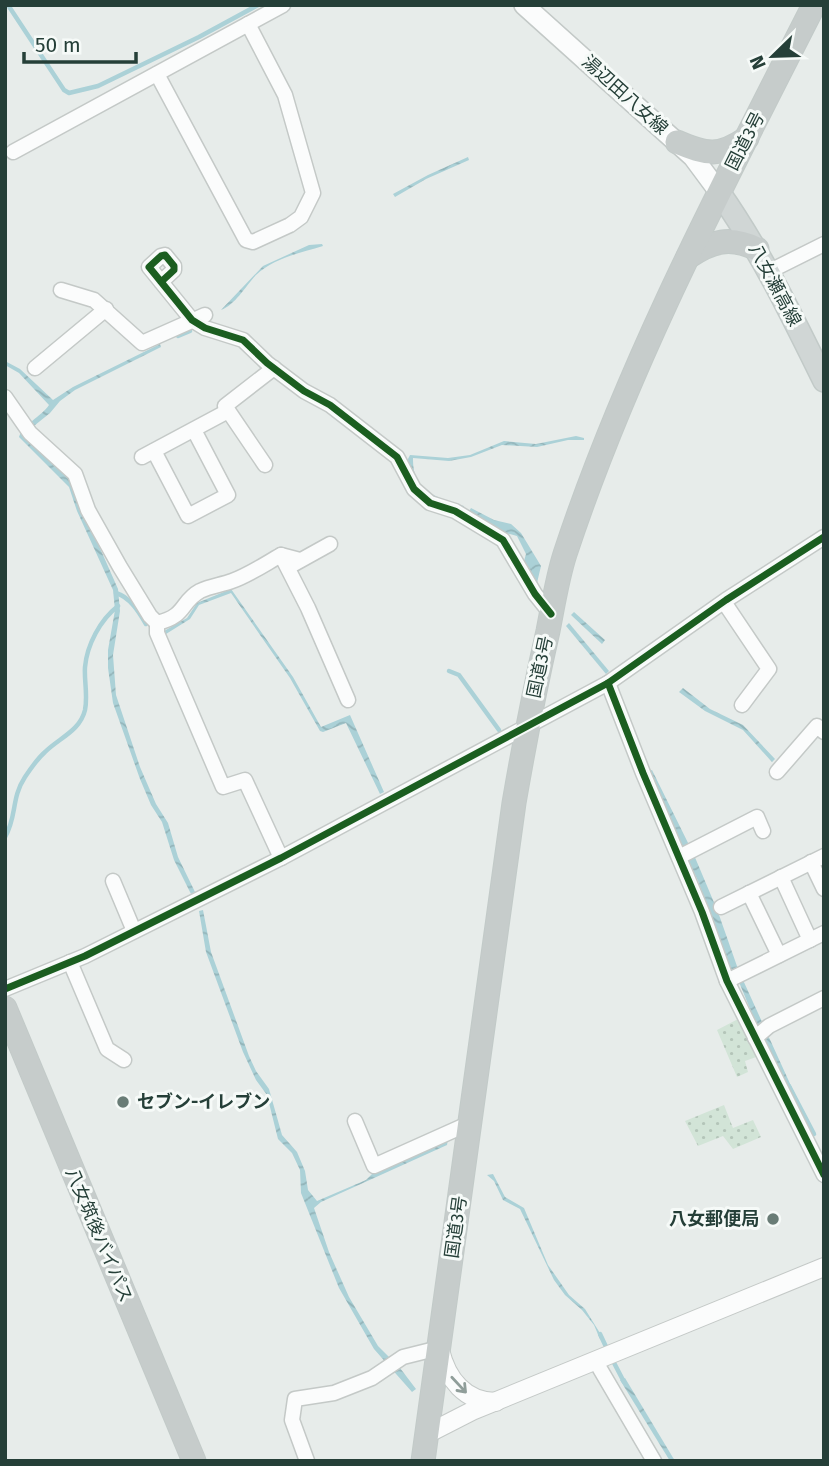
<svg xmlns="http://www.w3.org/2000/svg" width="829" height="1466" viewBox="0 0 829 1466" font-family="'Fira Sans','Noto Sans JP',sans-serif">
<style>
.garden{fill:url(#garden-dots)}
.water{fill:url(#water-waves)}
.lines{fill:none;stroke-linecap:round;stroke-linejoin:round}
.stream{stroke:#abd1d7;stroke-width:4.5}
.minor-casing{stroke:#c4c9c7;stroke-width:17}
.tertiary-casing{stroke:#c4c9c7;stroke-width:20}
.secondary-casing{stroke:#c3c9c7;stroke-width:22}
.primary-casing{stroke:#c2cac8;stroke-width:24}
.trunk-casing{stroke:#c2cac8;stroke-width:25}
.minor{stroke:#fbfcfc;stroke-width:14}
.tertiary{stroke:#fbfcfc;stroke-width:18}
.secondary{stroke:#fbfcfc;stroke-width:19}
.primary{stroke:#d0d6d5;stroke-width:21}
.trunk{stroke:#c6cccb;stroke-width:23}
.cycleway-casing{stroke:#f6faf8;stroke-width:11}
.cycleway{stroke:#1b5e20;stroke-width:7}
.oneway{stroke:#909e9a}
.poi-dot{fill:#697c76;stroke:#f6faf8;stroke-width:2.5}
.labels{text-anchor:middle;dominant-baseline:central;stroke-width:6;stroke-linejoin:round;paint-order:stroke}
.street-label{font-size:18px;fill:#253f38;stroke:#f6faf8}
.poi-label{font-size:18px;font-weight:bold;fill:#253f38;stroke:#f6faf8;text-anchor:start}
</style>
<defs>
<pattern id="garden-dots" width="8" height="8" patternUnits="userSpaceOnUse" patternTransform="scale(1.75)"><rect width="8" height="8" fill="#d2e4d7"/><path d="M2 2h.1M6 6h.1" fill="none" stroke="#b4c5b9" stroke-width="1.8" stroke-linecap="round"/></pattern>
<pattern id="water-waves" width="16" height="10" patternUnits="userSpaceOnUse" patternTransform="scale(1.75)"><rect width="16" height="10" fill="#abd1d7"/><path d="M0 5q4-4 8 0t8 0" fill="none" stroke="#93b4b9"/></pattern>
</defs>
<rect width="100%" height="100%" fill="#e7ecea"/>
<g class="garden">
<path d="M740,1018L759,1056L745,1061L748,1072L737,1077L717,1030Z"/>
<path d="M724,1105L733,1128L753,1120L761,1137L733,1149L723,1136L698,1146L685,1121Z"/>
</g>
<g class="water">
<path d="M468,157L469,160L426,179L395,197L393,194L428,175Z"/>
<path d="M322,244L323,246C300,253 274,258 256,275C245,287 235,305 221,310L263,266L309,245Z"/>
<path d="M160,344L161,347L75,390L60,401L50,413L24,434L70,480L118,589L120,611L113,655L116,695L140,767L156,804L168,823L178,857L195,892L191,894L174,860L162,822L151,805L140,779L113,703L108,668V650L115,610L113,590L77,511L69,487L19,437C23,424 41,417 49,405L19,373L5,365V361L20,369L53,400L73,387Z"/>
<path d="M576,436L584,438V440H568L537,447L502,445L471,457L449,461L413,458C412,491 437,498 464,506L463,510L422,492L409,468L408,459L410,455L448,458L470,455L504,441L536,444Z"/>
<path d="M471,508L494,520L511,524L521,533L541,566L537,583L524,561L526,554L517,536L502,532L468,513Z"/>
<path d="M231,589L293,677L321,727L350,715L384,792L380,794L346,723L323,732L320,731L290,678L231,593L199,605L190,619L166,634L164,631L187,618L197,603Z"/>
<path d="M574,612L605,640L602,644L571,615Z"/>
<path d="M569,623L609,671L606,674L566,626Z"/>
<path d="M683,688L710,709L743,725L775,759L772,762L743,730L705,711L679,692Z"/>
<path d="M652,770L694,855L718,912L738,969L792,1088L789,1089L757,1026L739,982L728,965L698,881L647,772Z"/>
<path d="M203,910L211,952L249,1056L256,1071L269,1089L282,1135L297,1152L305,1171L308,1190L317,1201L366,1180L372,1174L448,1139L447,1145L321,1202L314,1208L329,1252L349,1297L378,1346L400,1368L416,1389L412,1392L374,1349L339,1288L301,1193L300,1170L292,1153L278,1139L267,1095L256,1080L243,1052L206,952L199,911Z"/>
<path d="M493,1174L505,1197L524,1208L548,1265L569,1295L585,1309L603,1338L600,1339L594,1325L582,1310L565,1295L554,1280L520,1209L503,1200L494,1181L487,1175Z"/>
<path d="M625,1378L675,1461H670L620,1380Z"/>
</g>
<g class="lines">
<g class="stream">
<path d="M8,5L64,90L69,93L98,86L199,37L258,5"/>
<path d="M178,336L190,331"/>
<path d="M116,593C130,597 139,612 146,624"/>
<path d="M449,671L459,675L499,730"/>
<path d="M5,837C17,817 11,798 25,777C31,768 37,759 45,752C59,738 80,731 85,710C88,695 84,681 85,667C87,645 100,620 118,606"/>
<path d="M789,1086L814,1134"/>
<path d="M600,1334L608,1351"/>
<path d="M612,1359L624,1382"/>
</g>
<g class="minor-casing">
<g id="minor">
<path d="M157,74L246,240L253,242L290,225L301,217L313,193L285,95L248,24"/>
<path d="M13,152L283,5"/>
<path d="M770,271L824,244"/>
<path d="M161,282L174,270V266L165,255L161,256L149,267L192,320L205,328L243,340L267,363L304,391L330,405L397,457L414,489L430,503L455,511L503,540L535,594L551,614"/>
<path d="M61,290L94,300L142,343L205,315"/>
<path d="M35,368L106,309"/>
<path d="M5,397L30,433L75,474L88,510L120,567L150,616L157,623C187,616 180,602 200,591C210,586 221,585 232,581C249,575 265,564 281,555L300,560"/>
<path d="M154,451L188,516L228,495L194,430"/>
<path d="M142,457L228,411"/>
<path d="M265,465L225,406L274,368"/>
<path d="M281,555L308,608L348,700"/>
<path d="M294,564L330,544"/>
<path d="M724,602L769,669L742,705"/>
<path d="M157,623V633L223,787L245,780L281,858"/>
<path d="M608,683L643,773L702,912L727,981L824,1175"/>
<path d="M777,772L817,726L824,732"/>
<path d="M679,857L757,817L763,831"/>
<path d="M811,862L824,889"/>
<path d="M781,877L810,940"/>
<path d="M113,881L134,931"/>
<path d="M749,893L779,955"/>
<path d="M721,907L824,856"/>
<path d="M70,962L107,1049L124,1060"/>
<path d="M727,981L824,933"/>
<path d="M5,989L85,956L281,858L608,683L726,600L824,537"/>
<path d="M755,1038L769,1026L824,998"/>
<path d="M355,1121L374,1166L470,1123"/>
<path d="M596,1362L654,1461"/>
<path d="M307,1461L292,1420L295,1399L334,1393L372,1378L403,1357L439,1348"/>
</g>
</g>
<g class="tertiary-casing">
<g id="tertiary">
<path d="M440,1350C447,1379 465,1402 496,1402"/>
<path d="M427,1434L472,1411L824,1267"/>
</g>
</g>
<g class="secondary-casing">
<path id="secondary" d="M524,5L693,157L719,192"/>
</g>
<g class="primary-casing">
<path id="primary" d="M719,192C761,252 792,316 824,381"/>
</g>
<g class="trunk-casing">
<g id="trunk">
<path d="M677,142C707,155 719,157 747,138"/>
<path d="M688,257C712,241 730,236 757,249"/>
<path d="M5,1008L194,1461"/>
<path d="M423,1461L514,803C524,745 535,688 548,631C553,606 557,579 565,554C628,363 723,184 814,5"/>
</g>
</g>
<use href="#minor" class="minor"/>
<use href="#tertiary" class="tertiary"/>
<use href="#secondary" class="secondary"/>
<use href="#primary" class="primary"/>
<use href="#trunk" class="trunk"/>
<g class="cycleway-casing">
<g id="cycleway">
<path d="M161,282L174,270V266L165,255L161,256L149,267L192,320L205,328L243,340L267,363L304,391L330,405L397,457L414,489L430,503L455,511L503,540L535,594L551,614"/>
<path d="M608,683L643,773L702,912L727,981L824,1175"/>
<path d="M5,989L85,956L281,858L608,683L726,600L824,537"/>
</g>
</g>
<use href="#cycleway" class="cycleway"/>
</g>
<defs><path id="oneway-shaft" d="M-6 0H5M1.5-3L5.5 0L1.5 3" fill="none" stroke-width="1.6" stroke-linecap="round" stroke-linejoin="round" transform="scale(1.75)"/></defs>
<use class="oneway" href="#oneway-shaft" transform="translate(459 1385) rotate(47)"/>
<g class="poi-dot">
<circle cx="123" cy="1102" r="7"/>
<circle cx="773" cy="1219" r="7"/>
</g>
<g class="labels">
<g class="street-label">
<text transform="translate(625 95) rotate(42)">湯辺田八女線</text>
<text transform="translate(745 141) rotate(-63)">国道3号</text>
<text transform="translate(775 285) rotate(62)">八女瀬高線</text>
<text transform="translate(540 667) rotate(-78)">国道3号</text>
<text transform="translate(456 1227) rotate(-82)">国道3号</text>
<text transform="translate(99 1235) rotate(67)">八女筑後バイパス</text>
</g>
<g class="poi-label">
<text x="137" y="1102">セブン-イレブン</text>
<text x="759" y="1219" text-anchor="end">八女郵便局</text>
</g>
</g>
<rect width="829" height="1466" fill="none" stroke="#253f38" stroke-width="14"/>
<g transform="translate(773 56) rotate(247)" stroke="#f6faf8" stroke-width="5" paint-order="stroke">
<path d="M0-5L12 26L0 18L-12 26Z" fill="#253f38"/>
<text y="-10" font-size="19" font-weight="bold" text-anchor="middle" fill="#253f38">N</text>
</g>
<path d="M24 52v10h112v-10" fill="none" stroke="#253f38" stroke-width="3.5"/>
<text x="35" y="52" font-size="21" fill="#253f38" stroke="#f6faf8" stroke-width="5" paint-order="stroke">50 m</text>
</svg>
